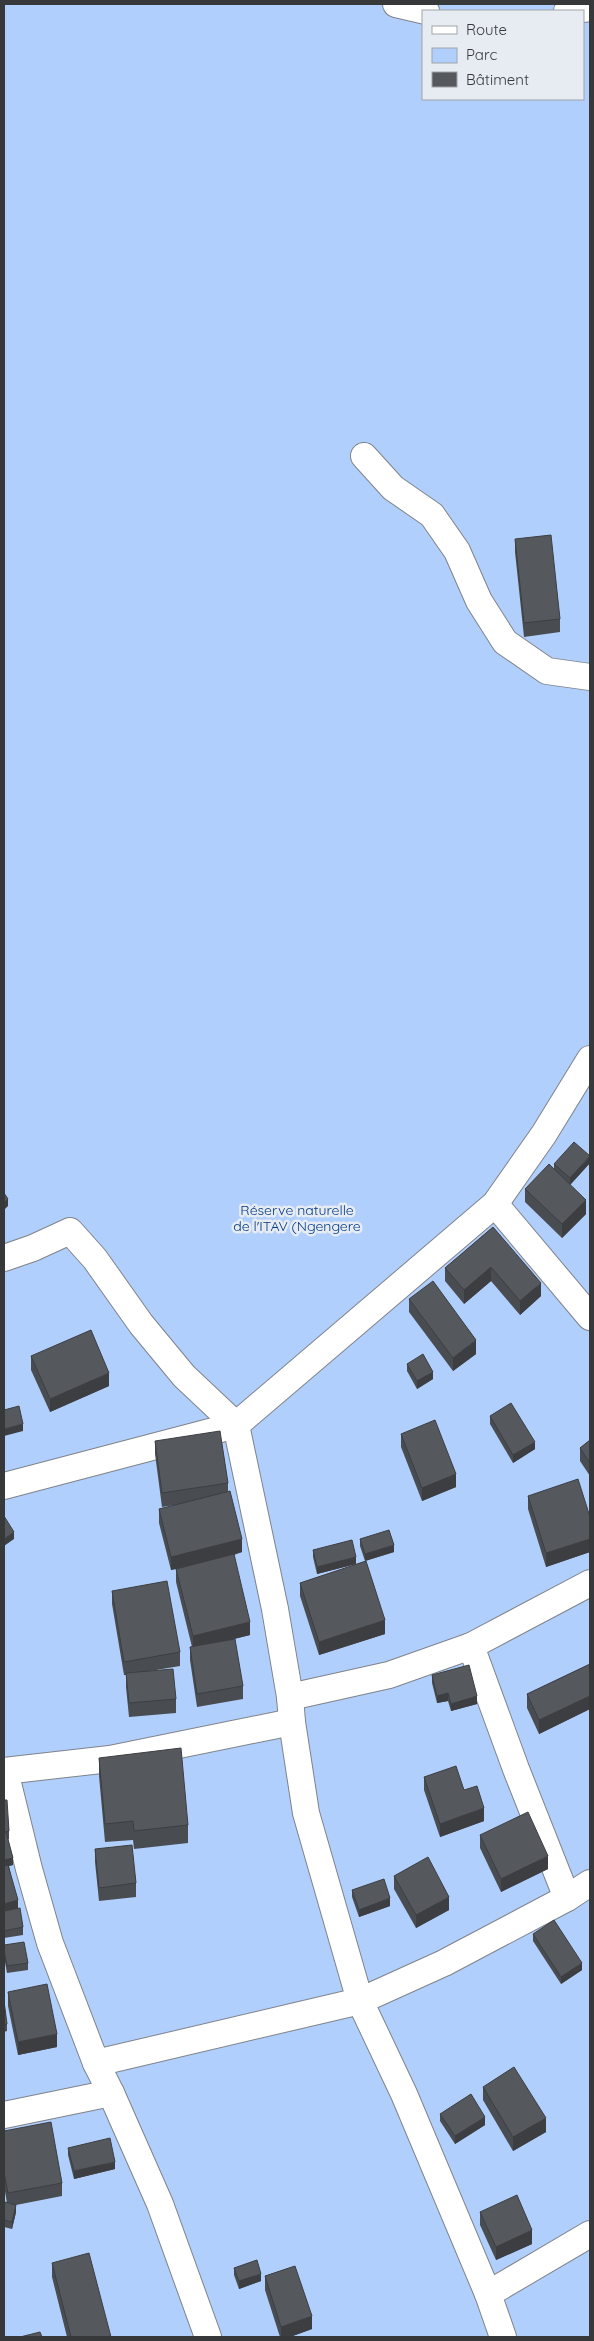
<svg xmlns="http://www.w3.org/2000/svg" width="594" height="2341" viewBox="0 0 594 2341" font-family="Quicksand,sans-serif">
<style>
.green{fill:#b1cffd;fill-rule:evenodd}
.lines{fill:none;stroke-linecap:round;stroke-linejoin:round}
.street-casing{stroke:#7f8389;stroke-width:28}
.street{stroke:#fff;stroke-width:26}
.wall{fill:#494d51}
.shaded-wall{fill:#3c3e42}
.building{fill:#55595e;stroke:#3c3e42}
.labels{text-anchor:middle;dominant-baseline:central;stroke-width:5;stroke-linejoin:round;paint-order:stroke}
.park-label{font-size:14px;fill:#003886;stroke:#e7ecf2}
</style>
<rect width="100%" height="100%" fill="#dadee5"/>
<path class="green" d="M4,4H590V2337H4ZM423,11H583V99H423Z"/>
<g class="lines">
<g class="street-casing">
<g id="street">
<path d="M396,4L426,11"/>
<path d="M567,11L590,8"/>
<path d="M364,456L393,488L432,515L457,551L479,601L505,642L547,671L590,677"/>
<path d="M495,1204L590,1317"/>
<path d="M4,1258L33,1248L70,1231L95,1259L141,1324L184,1376L236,1425L275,1609L290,1697L292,1722L306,1813L360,2001L404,2094L488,2294L503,2337"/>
<path d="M4,1486L236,1425L495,1204L544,1134L590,1059"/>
<path d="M471,1646L516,1769L567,1898"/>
<path d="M290,1697L389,1675L471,1646L590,1583"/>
<path d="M4,1771L110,1759L292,1722"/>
<path d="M96,2063L360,2001L444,1963L567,1898L590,1883"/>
<path d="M111,2093L160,2204L208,2337"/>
<path d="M4,2115L111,2093L96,2063L50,1943L29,1869L5,1771"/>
<path d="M488,2294L590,2234"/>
</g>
</g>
<use href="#street" class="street"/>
</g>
<g class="wall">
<path d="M515,539L560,619V632L524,637L515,552Z"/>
<path d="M590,1163L570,1185L586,1214L562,1238L525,1202V1189L554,1168V1164Z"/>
<path d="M493,1227L541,1296L520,1315L491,1281L464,1304L445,1281V1268Z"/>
<path d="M409,1299L476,1354L453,1371L409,1312Z"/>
<path d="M31,1356L109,1386L50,1412L31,1370Z"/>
<path d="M407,1364L433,1379L417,1389L407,1371Z"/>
<path d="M490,1416L535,1449L513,1463L490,1424Z"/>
<path d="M401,1434L456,1487L422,1501L401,1447Z"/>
<path d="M590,1440V1476L580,1461V1448Z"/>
<path d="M155,1441L228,1483V1492L242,1552L234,1555L250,1635L230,1640L243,1686V1699L197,1707L190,1660V1647H192L176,1582V1569L171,1570L159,1523V1509L181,1504L162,1507L155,1454Z"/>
<path d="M528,1496L590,1517V1552L546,1567L528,1509Z"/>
<path d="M360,1539L394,1552L365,1561L360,1546Z"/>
<path d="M313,1550L356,1564L317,1574L313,1557Z"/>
<path d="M300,1583L385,1634L319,1655L300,1596Z"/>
<path d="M112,1591L180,1652V1666L150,1671L176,1699V1713L129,1717L126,1687V1675H124L112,1604Z"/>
<path d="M590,1664V1709L539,1734L527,1708V1694Z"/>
<path d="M432,1675L477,1704L451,1711L448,1701L437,1703L432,1683Z"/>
<path d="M99,1758L188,1825V1843L134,1849L133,1840L105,1842L99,1776Z"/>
<path d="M424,1777L484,1821L440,1837L424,1790Z"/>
<path d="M4,1800L9,1831V1839H8L13,1865L9,1866L18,1908L10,1910L23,1927V1935L4,1938Z"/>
<path d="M480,1835L548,1869L501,1892L480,1848Z"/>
<path d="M95,1849L136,1883V1897L99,1901L95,1862Z"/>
<path d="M394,1876L449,1910L416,1928L394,1889Z"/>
<path d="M352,1890L390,1906L359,1917L352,1897Z"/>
<path d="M533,1934L582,1970L561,1984L533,1941Z"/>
<path d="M4,1945L28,1963V1970L7,1973L4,1957Z"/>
<path d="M8,1992L57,2047L18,2055L8,2006Z"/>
<path d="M4,2001L7,2024V2031L4,2032Z"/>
<path d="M483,2087L546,2132L513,2151L483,2100Z"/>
<path d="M440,2114L485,2125L455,2144L440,2121Z"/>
<path d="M4,2131L62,2183V2196L16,2205V2212L12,2229L4,2227V2206L7,2203L4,2186Z"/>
<path d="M68,2148L115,2169L74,2179L68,2155Z"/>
<path d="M480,2212L532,2244L496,2260L480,2225Z"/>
<path d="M52,2263L111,2337H67L52,2277Z"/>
<path d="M234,2268L261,2281L239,2289L234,2275Z"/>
<path d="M265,2276L312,2329L290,2337H280L265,2290Z"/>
</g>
<g class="shaded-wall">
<path d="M590,1156V1163L570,1185V1178Z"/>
<path d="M8,1199V1206L4,1210V1203Z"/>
<path d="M586,1200V1214L562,1238V1224Z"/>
<path d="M491,1267V1281L464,1304V1290Z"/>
<path d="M541,1283V1296L520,1315V1301Z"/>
<path d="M476,1340V1354L453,1371V1358Z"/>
<path d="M433,1372V1379L417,1389V1381Z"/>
<path d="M109,1373V1386L50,1412V1399Z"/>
<path d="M23,1424V1431L4,1436V1429Z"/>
<path d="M535,1442V1449L513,1463V1455Z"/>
<path d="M456,1474V1487L422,1501V1488Z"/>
<path d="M14,1532V1539L4,1546V1539Z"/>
<path d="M242,1539V1552L171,1570V1557Z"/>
<path d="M590,1539V1552L546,1567V1553Z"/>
<path d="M394,1545V1552L365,1561V1554Z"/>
<path d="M356,1557V1564L317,1574V1567Z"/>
<path d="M385,1620V1634L319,1655V1642Z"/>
<path d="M250,1622V1635L193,1649V1636Z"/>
<path d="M448,1693V1701L437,1703V1696Z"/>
<path d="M477,1696V1704L451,1711V1704Z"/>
<path d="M590,1696V1709L539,1734V1720Z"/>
<path d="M484,1808V1821L440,1837V1824Z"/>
<path d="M548,1856V1869L501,1892V1879Z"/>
<path d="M13,1858V1865L4,1867V1860Z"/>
<path d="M449,1897V1910L416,1928V1915Z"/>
<path d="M390,1898V1906L359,1917V1910Z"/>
<path d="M18,1900V1908L4,1912V1904Z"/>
<path d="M582,1963V1970L561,1984V1977Z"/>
<path d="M57,2034V2047L18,2055V2042Z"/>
<path d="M485,2117V2125L455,2144V2136Z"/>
<path d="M546,2118V2132L513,2151V2137Z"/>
<path d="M115,2162V2169L74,2179V2171Z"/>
<path d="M16,2205V2212L12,2229V2222Z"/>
<path d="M532,2230V2244L496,2260V2247Z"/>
<path d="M261,2274V2281L239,2289V2281Z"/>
<path d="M312,2316V2329L290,2337H281V2327Z"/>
</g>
<g class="building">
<path d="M551,535L560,619L524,623L515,539Z"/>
<path d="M574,1142L590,1156L570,1178L554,1164Z"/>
<path d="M549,1164L586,1200L562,1224L525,1189Z"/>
<path d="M4,1193L8,1199L4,1203Z"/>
<path d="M493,1227L541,1283L520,1301L491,1267L464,1290L445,1268Z"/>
<path d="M433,1281L476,1340L453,1358L409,1299Z"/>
<path d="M91,1330L109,1373L50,1399L31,1356Z"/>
<path d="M423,1354L433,1372L417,1381L407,1364Z"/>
<path d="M511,1403L535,1442L513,1455L490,1416Z"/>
<path d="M19,1406L23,1424L4,1429V1410Z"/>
<path d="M435,1420L456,1474L422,1488L401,1434Z"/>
<path d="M220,1431L228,1483L162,1493L155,1441Z"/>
<path d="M590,1440V1463L580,1448Z"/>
<path d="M578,1479L590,1517V1539L546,1553L528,1496Z"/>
<path d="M230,1491L242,1539L171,1557L159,1509Z"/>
<path d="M4,1516L14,1532L4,1539Z"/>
<path d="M389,1530L394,1545L365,1554L360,1539Z"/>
<path d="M352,1540L356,1557L317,1567L313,1550Z"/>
<path d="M234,1554L250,1622L193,1636L176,1569Z"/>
<path d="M366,1561L385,1620L319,1642L300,1583Z"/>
<path d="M167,1581L180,1652L124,1662L112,1591Z"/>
<path d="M235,1639L243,1686L197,1694L190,1647Z"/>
<path d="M590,1664V1696L539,1720L527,1694Z"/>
<path d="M469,1665L477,1696L451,1704L448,1693L437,1696L432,1675Z"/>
<path d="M173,1669L176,1699L129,1703L126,1673Z"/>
<path d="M181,1748L188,1825L134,1831L133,1821L105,1824L99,1758Z"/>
<path d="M456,1766L464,1790L477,1786L484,1808L440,1824L424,1777Z"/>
<path d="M4,1800H7L9,1831L4,1832Z"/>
<path d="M528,1812L548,1856L501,1879L480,1835Z"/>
<path d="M6,1832L13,1858L4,1860V1833Z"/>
<path d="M132,1845L136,1883L99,1888L95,1849Z"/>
<path d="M428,1857L449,1897L416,1915L394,1876Z"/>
<path d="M8,1865L18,1900L4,1904V1866Z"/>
<path d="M384,1879L390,1898L359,1910L352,1890Z"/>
<path d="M20,1908L23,1927L4,1931V1911Z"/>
<path d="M554,1920L582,1963L561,1977L533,1934Z"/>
<path d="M24,1942L28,1963L7,1966L4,1950V1945Z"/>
<path d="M47,1984L57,2034L18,2042L8,1992Z"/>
<path d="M4,2001L7,2024L4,2025Z"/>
<path d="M514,2067L546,2118L513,2137L483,2087Z"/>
<path d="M471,2094L485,2117L455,2136L440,2114Z"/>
<path d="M51,2122L62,2183L8,2193L4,2172V2131Z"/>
<path d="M110,2138L115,2162L74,2171L68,2148Z"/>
<path d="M517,2195L532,2230L496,2247L480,2212Z"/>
<path d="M5,2202L16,2205L12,2222L4,2220V2206Z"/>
<path d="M89,2253L111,2337H71L52,2263Z"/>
<path d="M257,2260L261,2274L239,2281L234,2268Z"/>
<path d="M295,2266L312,2316L281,2327L265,2276Z"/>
<path d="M40,2332L42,2337H20Z"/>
</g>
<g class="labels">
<g class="park-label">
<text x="297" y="1210">Réserve naturelle<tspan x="297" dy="16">de l'ITAV (Ngengere</tspan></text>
</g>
</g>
<rect width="594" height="2341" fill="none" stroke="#36383a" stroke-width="10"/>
<rect x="422" y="10" width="162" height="90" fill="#e7ecf2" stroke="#a0a4a8"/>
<rect x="432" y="26" width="25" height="8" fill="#ffffff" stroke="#a0a4a8"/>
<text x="466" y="35" font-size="15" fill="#36383a">Route</text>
<rect x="432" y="48" width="25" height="15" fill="#b1cffd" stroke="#a0a4a8"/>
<text x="466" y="60" font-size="15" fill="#36383a">Parc</text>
<rect x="432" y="72" width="25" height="15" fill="#55595e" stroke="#a0a4a8"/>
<text x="466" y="85" font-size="15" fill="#36383a">Bâtiment</text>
</svg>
